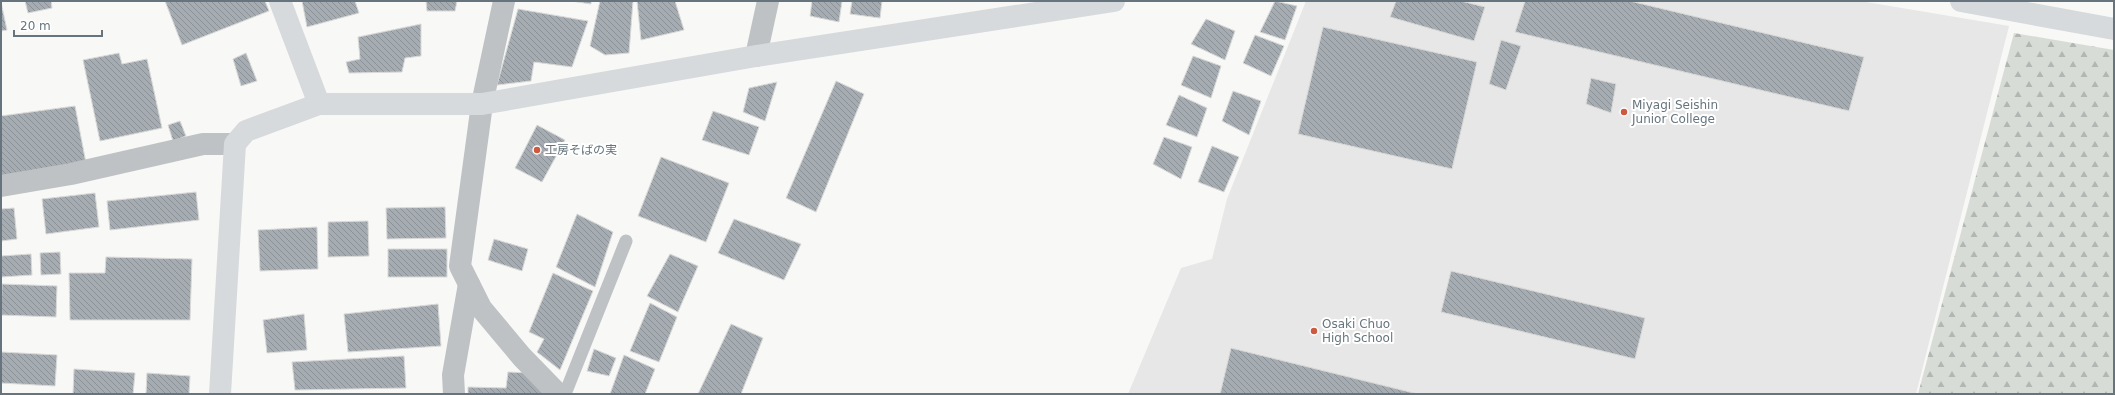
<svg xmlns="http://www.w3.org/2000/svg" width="2115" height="395" viewBox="0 0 2115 395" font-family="'DejaVu Sans','Noto Sans JP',sans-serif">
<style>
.built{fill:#e6e7e6}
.forest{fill:url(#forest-firs)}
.building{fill:url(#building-back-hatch);stroke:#dadad8}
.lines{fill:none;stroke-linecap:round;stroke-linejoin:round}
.lane{stroke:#bec2c5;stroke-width:13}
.street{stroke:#bec2c5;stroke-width:22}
.secondary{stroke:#d6dadd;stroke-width:22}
.poi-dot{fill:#cd5941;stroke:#fff;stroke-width:1.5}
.labels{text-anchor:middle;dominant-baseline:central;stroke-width:4;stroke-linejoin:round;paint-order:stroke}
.poi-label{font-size:12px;fill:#66757d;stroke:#fff;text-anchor:start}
</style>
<defs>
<pattern id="forest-firs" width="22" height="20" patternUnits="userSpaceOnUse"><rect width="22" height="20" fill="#d8dcd6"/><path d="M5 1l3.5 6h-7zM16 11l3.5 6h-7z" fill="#b3b7b3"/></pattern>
<pattern id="building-back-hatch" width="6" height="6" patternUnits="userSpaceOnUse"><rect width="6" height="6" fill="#a6adb2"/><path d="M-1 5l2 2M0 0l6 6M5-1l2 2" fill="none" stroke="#8b9196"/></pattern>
</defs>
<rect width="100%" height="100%" fill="#f8f8f6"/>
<path class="built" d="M1306,1H1860L2009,26L1916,394H1128L1181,268L1212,259L1227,199Z"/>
<path class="forest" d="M2014,33L2114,50V394H1918Z"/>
<g class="building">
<path d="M25,1H51L52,8L28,13Z"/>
<path d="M165,1H265L269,11L182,45Z"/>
<path d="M302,1H355L359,13L307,27Z"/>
<path d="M426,1H457L455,11H427Z"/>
<path d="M571,1H591V4Z"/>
<path d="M600,1H633L629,53L605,55L590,46Z"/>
<path d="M637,1H675L684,30L641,40Z"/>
<path d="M812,1H842L839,22L810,16Z"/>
<path d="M852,1H882L880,18L850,14Z"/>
<path d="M1275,1L1297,6L1285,40L1260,32Z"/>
<path d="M1396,1H1461L1485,7L1474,41L1390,17Z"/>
<path d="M1525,1H1630L1864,57L1849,111L1515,32Z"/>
<path d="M1,2L7,30L1,31Z"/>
<path d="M518,9L588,21L572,67L534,62L531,81L497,85Z"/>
<path d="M1206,19L1235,31L1225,60L1191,44Z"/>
<path d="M421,24V56L405,58L402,72L349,73L346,62L360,59L358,37Z"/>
<path d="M1323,27L1477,62L1452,169L1298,134Z"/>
<path d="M1255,35L1284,46L1271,76L1243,63Z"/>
<path d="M1501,40L1521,46L1506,90L1489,84Z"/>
<path d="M119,53L122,64L147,59L162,128L100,141L83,60Z"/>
<path d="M246,53L257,81L241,86L233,59Z"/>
<path d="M1193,56L1221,66L1211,98L1181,85Z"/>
<path d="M1591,78L1616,84L1611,113L1586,104Z"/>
<path d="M836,81L864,94L816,212L786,198Z"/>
<path d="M777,82L765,121L743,112L749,88Z"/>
<path d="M1233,91L1261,101L1249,135L1222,121Z"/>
<path d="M1179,95L1207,108L1197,137L1166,125Z"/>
<path d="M75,106L86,163L1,177V116Z"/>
<path d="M713,111L759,127L749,155L702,140Z"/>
<path d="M180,121L186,136L173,141L168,125Z"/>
<path d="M537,125L565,140L542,182L515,168Z"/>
<path d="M1164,137L1192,147L1181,179L1153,164Z"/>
<path d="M1212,146L1239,157L1224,192L1198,182Z"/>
<path d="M661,157L729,183L706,242L638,216Z"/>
<path d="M196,192L199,220L110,230L107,201Z"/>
<path d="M95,193L99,227L46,234L42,199Z"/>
<path d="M445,207L446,238L387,239L386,208Z"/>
<path d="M14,208L17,239L1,241V209Z"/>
<path d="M577,214L613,232L595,287L556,267Z"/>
<path d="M734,219L801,244L784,280L718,253Z"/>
<path d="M368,221L369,256L328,257V222Z"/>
<path d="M317,227L318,269L260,271L258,230Z"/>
<path d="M494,239L528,249L522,271L488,260Z"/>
<rect x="388" y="249" width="59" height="28"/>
<path d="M60,252L61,274L41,275L40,253Z"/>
<path d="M31,254L32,275L1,277V256Z"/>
<path d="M670,254L698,266L678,312L647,296Z"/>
<path d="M106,257L192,259L190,320H70L69,273H105Z"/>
<path d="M1451,271L1645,318L1635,359L1441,312Z"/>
<path d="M553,273L593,291L560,370L537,352L544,339L529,332Z"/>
<path d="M2,284L57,286L56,317L1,315Z"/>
<path d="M650,303L677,317L659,362L630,351Z"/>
<path d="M438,304L441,346L348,352L344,314Z"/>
<path d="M304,314L307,350L267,353L263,320Z"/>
<path d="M731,324L763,338L741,394H698Z"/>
<path d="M1231,348L1418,394H1220Z"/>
<path d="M594,349L616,358L609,376L587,371Z"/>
<path d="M1,352L57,355L55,386L1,383Z"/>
<path d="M624,355L655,369L645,394H610Z"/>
<path d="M404,356L406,388L295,390L292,362Z"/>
<path d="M74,369L135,373L133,394H73Z"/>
<path d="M508,372L534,373L553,394H468V387L506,388Z"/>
<path d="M147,373L190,376L189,394H146Z"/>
</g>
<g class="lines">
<path class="lane" d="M565,394L626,241"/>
<g class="street">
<path d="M504,1L482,104L460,266L481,308L522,357L558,394"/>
<path d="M756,56L768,1"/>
<path d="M1,186L71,174L203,144H235"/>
<path d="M454,394L453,375L469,284"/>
</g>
<g class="secondary">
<path d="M280,1L319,104"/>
<path d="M1961,1L2114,29"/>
<path d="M220,394L235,144L246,131L319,104H482L756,56L1114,1"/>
</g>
</g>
<g class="poi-dot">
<circle cx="1624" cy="112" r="4"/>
<circle cx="537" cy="150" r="4"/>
<circle cx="1314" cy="331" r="4"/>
</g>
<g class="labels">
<g class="poi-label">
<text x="1632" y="105">Miyagi Seishin<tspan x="1632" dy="14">Junior College</tspan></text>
<text x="545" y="150">工房そばの実</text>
<text x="1322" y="324">Osaki Chuo<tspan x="1322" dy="14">High School</tspan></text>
</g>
</g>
<rect width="2115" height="395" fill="none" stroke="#66757d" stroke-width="4"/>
<path d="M14 30v6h88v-6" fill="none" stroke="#66757d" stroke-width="2"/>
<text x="20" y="30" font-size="12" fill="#66757d" stroke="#ffffff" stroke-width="3" paint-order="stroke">20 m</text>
</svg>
